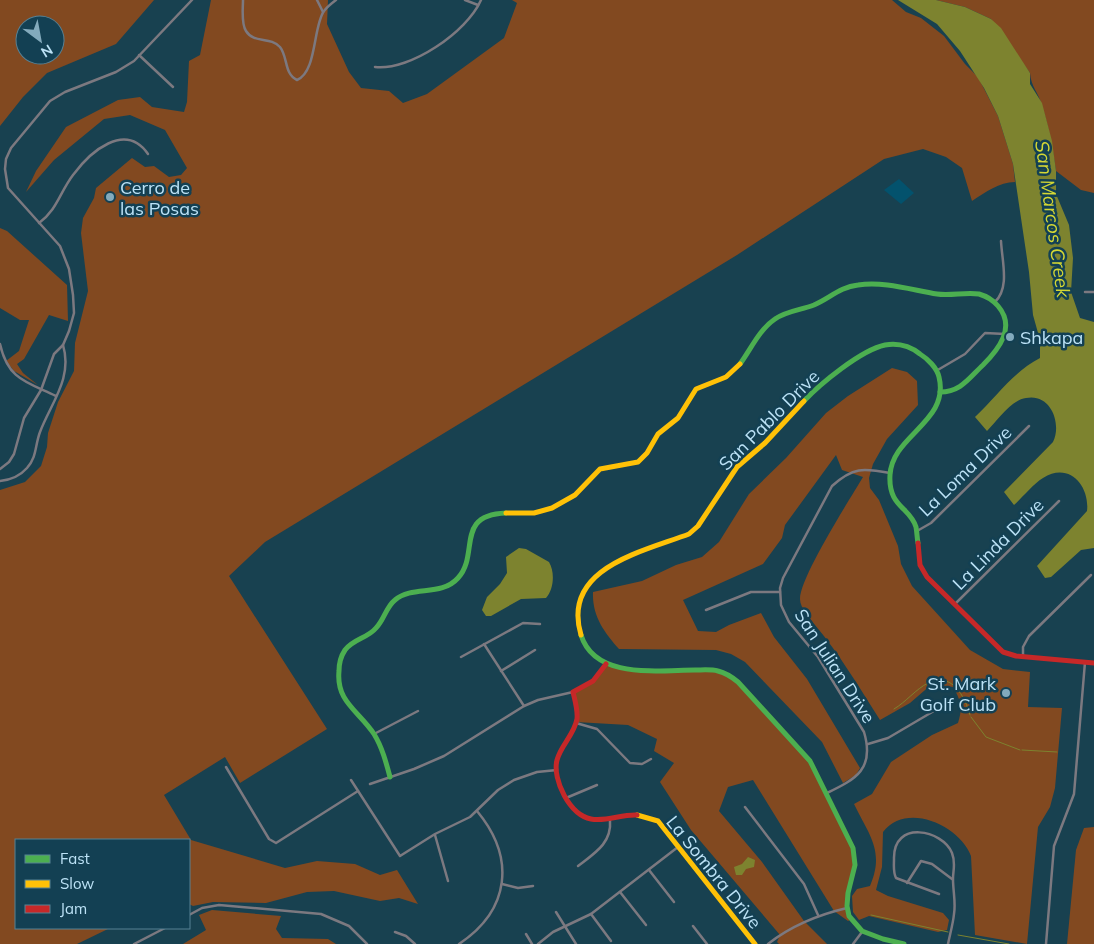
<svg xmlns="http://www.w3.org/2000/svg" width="1094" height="944" viewBox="0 0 1094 944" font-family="Mulish,sans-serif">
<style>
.built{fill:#03526d}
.green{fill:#824920;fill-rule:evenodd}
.water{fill:#7d832f}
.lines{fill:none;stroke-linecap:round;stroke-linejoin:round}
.stream{stroke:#7d832f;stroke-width:1}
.street{stroke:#7c7980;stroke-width:2.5}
.fast{stroke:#4caf50;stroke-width:5}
.slow{stroke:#ffc107;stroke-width:5}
.jam{stroke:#c62828;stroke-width:5}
.poi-dot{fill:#83aabc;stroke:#134053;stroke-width:2}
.labels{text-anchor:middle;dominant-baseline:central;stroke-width:5;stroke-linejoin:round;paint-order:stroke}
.poi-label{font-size:18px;fill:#bce2f6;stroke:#134053;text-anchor:start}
.street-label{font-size:18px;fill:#bce2f6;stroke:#134053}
.water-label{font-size:19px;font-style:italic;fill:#d5d834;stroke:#134053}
</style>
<rect width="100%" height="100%" fill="#184150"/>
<path class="built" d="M899,179L914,193L901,204L884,190Z"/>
<g class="green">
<path d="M0,0H154L116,44L47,73L23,97L0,126ZM25,25H55V55H25Z"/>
<path d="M211,0H328L327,24L349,72L361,88L389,91L403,103L427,94L504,38L517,3L512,0H892L906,12L921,18L944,36L965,64L978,77L998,116L1013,164L1015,182C999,182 986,192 972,201L962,168L946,157L923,149L884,159L737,255L265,542L229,576L327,729L240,783L225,757L164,795L191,840L285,868L317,861L355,864L380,875L397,870L418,904L399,898L380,901L334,891L307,892L266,903L213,902L193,906L189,904V840H16V928H110L77,944H0V490L25,482L41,466L47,447L48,433L58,402L74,371L75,343L88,291L81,233L83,218L94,198L96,188L132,158L145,167L154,166L169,177L181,175L187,168L165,130L130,115L104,119L54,160L26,192L36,171L66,127L118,100L140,97L152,107L184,112L187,102L189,61L200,55Z"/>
<path d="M936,0H1094V193L1081,190L1056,171C1053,149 1049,127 1042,106C1039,93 1031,87 1030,73L991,19L965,7Z"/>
<path d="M0,228L7,231L67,285L68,321L49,315L24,359L17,364L23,373L38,385L14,371L6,361L19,351L29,320H20L0,308Z"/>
<path d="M892,368L907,372L917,381L918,405L887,439L873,464L869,478L870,488L879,500L898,546L901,564L912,586L970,650L1003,669L1030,672L1028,707L1062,708L1055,788L1050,807L1038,827L1027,944L975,935L971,856C960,826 907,801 883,832L882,867L876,890L888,896L943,913L949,920L947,930L938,932L869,916L859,920L853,912L852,896L857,889L870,886C885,851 869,835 854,804L872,794L891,762L932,735L958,723C963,707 961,701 953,687L932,684L910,703L880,720C859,687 840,655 815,625C810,618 800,608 800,599C800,577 850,499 863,477L842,470L836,455L785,525L782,538L763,564L683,600L698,631L716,632L729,625L761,613L774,637L807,679L860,768L856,775L843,783L822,742L745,662L731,654L716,650L619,649C604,632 592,616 593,592L642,581L676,565L702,557L719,542L749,494L786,458L826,413L848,396Z"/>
<path d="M606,664L620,669H710L731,676L808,759L854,849L857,865L848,897L850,920L848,921L834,911L753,780L728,787L719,811L762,862L804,921L827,944H779L777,942L780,935L691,830L660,782L674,763L654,751L657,739L628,725L576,722L573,692L586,686Z"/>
<path d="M1094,827V944H1067L1076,850L1084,828Z"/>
<path d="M212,910L281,916L276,929L282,938L328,939L336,944H183L206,930L199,915Z"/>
</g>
<g class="water">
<path d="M898,0H936L965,7L991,19L1001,28L1030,73V84L1042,103L1052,141L1056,171V194L1069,225L1073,258L1071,292L1080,318L1094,322V548L1081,550L1051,577L1045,578L1037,566L1087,511C1090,486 1069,461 1043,478C1033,484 1023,497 1014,505L1004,492L1053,442C1062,424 1051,393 1026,398C1011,400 997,421 987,431L975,417C997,396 1013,372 1040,358V340L1033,315L1029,272L1013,164L998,116L984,88L960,51L937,24Z"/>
<path d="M519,548L526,549L549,562C555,572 554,589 546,598L521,599L491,616H486L482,610L487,597L500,584L507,573L506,557Z"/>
<path d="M748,857L755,860L754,867L746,869L742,875H736L734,867L742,864Z"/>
</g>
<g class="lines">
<g class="stream">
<path d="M894,709C906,702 916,689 928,683C951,671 965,696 970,715"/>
<path d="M971,717L986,737L1020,750"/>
<path d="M1022,750L1057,752"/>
<path d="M871,915L948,932"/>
<path d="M958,935L1009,944"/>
</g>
<g class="street">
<path d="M243,0C243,9 241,24 246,31C254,44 270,36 280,47C288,57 284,74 297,80C317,72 313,26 324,11C327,7 332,3 336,0"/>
<path d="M317,0L323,12"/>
<path d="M465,0L478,5"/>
<path d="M139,55L173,87"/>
<path d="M375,67C410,71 467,32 481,0"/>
<path d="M39,223C57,210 60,192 73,175C90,152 125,121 148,154"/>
<path d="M1085,292H1094"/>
<path d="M995,302C1010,287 1002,262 1001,241"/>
<path d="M0,344C8,380 27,382 56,396"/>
<path d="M936,371L965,354L985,333L1005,334"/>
<path d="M0,469L9,462L14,454L24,418L41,390L54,354L63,345L69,331L74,313L73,295L69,269L60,246L8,188L5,169L6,159L11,148L50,101L65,92L116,72L134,61L192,0"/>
<path d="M0,481C10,480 20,476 27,468C37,457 35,445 40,432C51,403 73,378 63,345"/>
<path d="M917,531L931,523L1029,426"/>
<path d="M955,604L1059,501"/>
<path d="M706,610L751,592H780"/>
<path d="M484,644L524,706"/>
<path d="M1023,656V647L1029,636L1091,575"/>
<path d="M461,657L523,623L540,624"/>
<path d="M501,671L535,650"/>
<path d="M576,723L597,729L630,763L642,764L651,759"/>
<path d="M374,734L418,711"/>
<path d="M868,744L888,738L939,708"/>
<path d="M226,767L269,839L276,843L358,791"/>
<path d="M351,780L400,856L435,834L470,817L498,790L514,780L537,772L557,770"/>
<path d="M370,784L414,769L444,756L524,706L538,700L573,692"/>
<path d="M827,793C856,779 875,769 864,732L818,657L789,622L781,605L780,588L783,578L832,486C853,467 863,468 890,473"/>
<path d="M566,798L597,785"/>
<path d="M745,807L804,884L818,915"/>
<path d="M435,835L448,881"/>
<path d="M578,866C595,853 612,843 610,820"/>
<path d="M649,870L674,902"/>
<path d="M907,883L921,861L932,864L952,879"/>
<path d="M502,884L518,888L533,886"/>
<path d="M620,892L646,925"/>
<path d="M939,894L896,878C893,872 894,866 894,859C893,819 943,830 952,853C956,863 953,870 953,879C953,891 956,903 954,914C953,924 950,934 948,944"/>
<path d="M556,912L576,944"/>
<path d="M591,914L611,941"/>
<path d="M189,915L202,908L219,905L321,914L349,926L367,944"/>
<path d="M693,926L707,944"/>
<path d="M395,932L406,936L415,944"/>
<path d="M526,934L532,944"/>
<path d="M134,944L165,928"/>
<path d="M459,944C510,910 516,858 477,811"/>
<path d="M538,944L553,932L591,914L678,847"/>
<path d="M768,944C792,925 817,915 847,908"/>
<path d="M853,944L862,932"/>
<path d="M1046,944L1054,846L1074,794L1085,662"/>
</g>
<g class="fast">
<path d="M740,364C751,349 759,330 775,319C786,311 801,310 814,305C830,298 840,287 858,285C884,281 912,290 937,294C951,296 965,292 979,294C986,296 993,300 998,306C1016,327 999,349 983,365C969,378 961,392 940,392"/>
<path d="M804,401C820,384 861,350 885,345C897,343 910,346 920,354C928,359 937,368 939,377C950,422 892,435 890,475C888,507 910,507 916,527C917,532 917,538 918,543"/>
<path d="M581,635C595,680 659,670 695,670C702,670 711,669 718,671C726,673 732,677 738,682L810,761L853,848L855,865L848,893L847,906L849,916L862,931L883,939L904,944"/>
<path d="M390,777C386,762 382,747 374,734C359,711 336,702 339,671C339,663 341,656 345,650C353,639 368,638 376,628C384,620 386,607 395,600C413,585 441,597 458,578C480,554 454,515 506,513"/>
</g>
<g class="slow">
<path d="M506,513H534L552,508L575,495L600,469L638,462L647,453L658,434L678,418L696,389L726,377L740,364"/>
<path d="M581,635C561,568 642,552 689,534L698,526L737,467L765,443L804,401"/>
<path d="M637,815L658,821L755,944"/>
</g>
<g class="jam">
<path d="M918,543L920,565L927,577L1003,652L1016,656L1094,663"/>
<path d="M606,664L593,681L573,692C575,701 578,710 577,719C574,735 561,745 557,760C552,780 570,815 591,819C606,822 622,814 637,815"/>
</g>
</g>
<g class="poi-dot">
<circle cx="110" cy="197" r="5"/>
<circle cx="1010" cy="337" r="5"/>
<circle cx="1006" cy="693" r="5"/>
</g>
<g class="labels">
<g class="poi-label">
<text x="120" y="187">Cerro de<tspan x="120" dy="21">las Posas</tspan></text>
<text x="1020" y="337">Shkapa</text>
<text x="996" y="683" text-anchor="end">St. Mark<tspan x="996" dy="21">Golf Club</tspan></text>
</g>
<g class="street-label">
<text transform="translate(769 420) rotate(-45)">San Pablo Drive</text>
<text transform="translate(965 471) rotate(-44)">La Loma Drive</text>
<text transform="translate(998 544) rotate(-45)">La Linda Drive</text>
<text transform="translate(835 666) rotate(57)">San Julian Drive</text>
<text transform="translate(714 872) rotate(51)">La Sombra Drive</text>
</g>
<g class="water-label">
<text transform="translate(1053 219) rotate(82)">San Marcos Creek</text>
</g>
</g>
<rect x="15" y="839" width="175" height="90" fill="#134053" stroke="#578194"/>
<rect x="25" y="855" width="25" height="8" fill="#4caf50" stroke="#578194"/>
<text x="60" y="864" font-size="15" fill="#bce2f6">Fast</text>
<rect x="25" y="880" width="25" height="8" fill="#ffc107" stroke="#578194"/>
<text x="60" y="889" font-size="15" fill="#bce2f6">Slow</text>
<rect x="25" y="905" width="25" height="8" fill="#c62828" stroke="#578194"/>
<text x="60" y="914" font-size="15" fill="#bce2f6">Jam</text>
<g transform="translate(40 40) rotate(148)"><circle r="24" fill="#134053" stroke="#578194"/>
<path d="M0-4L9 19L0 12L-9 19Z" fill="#83aabc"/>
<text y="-8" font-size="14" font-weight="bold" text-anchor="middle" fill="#bce2f6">N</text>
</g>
</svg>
